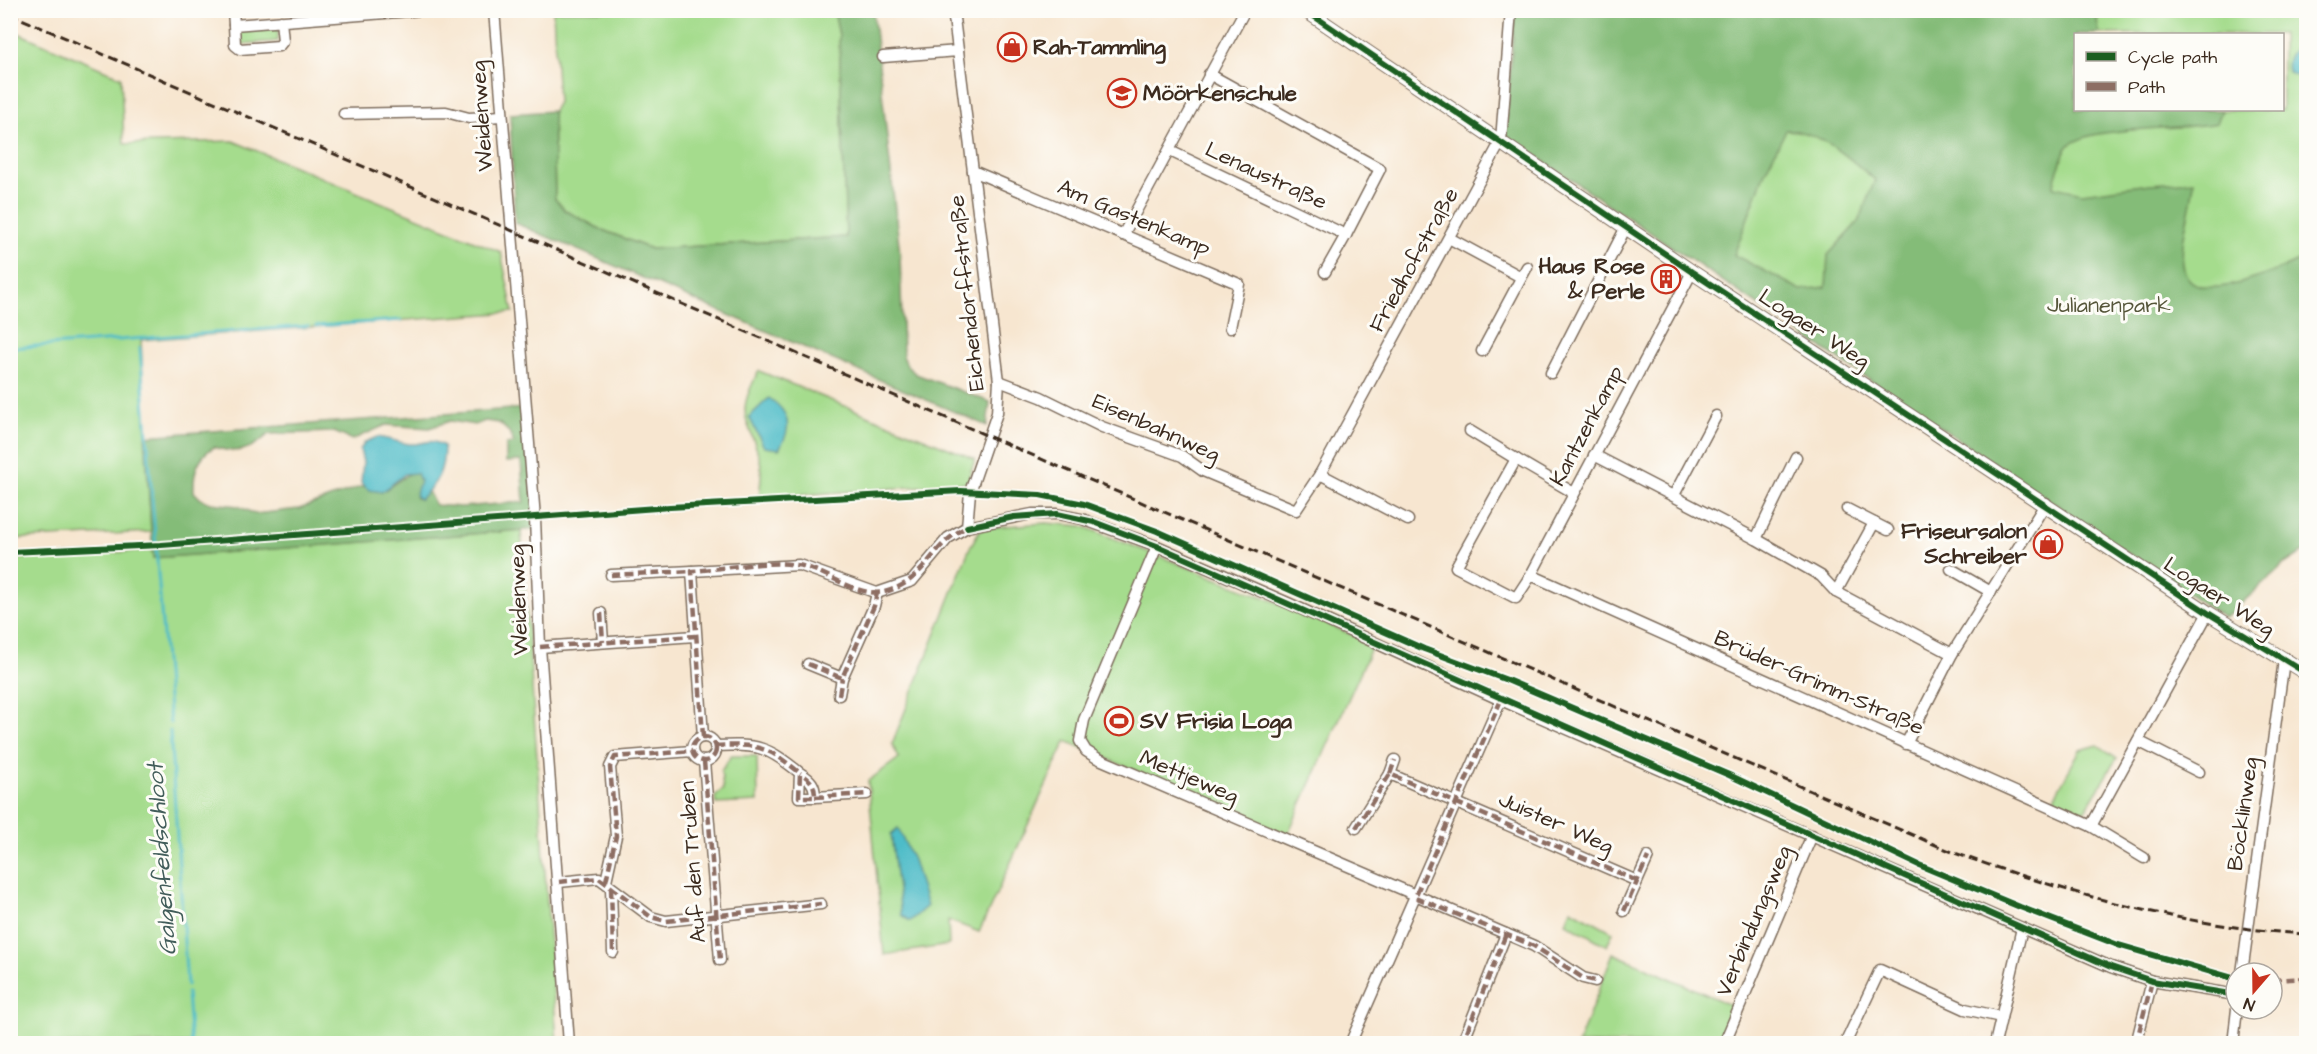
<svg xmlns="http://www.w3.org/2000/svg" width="2317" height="1054" viewBox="0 0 2317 1054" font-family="'Architects Daughter',sans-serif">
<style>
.green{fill:#a5dc8d;stroke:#708356;stroke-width:1.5;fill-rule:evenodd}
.forest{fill:#84bc78;stroke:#60734b;stroke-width:1.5;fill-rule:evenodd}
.water{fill:#4ebcc8;stroke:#447373;stroke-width:1.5}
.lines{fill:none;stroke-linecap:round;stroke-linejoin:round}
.stream{stroke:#4ebcc8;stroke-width:3}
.street-casing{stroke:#7d6c5c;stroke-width:13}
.secondary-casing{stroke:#7d6c5c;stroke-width:16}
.street{stroke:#fff;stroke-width:10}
.secondary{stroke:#fff;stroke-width:14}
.rail{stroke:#3b2a1e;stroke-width:3;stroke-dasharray:9 4.5;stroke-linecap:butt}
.quiet{stroke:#8d6e63;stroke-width:4.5;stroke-dasharray:9 4.5;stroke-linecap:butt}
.cycleway-casing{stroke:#fdfcf7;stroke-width:10}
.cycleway{stroke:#1b5e20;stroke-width:6}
.labels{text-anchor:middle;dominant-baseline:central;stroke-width:6;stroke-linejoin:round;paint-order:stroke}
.poi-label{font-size:22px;font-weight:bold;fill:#3b2a1e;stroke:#fdfcf7;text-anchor:start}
.street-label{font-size:22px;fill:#3b2a1e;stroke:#fdfcf7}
.park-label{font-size:22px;fill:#56563a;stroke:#fdfcf7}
.water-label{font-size:24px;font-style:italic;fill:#425d5a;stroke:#fdfcf7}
</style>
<rect width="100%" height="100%" fill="#fdfcf7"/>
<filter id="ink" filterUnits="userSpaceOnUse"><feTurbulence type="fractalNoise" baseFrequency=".0167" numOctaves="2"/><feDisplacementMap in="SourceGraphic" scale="12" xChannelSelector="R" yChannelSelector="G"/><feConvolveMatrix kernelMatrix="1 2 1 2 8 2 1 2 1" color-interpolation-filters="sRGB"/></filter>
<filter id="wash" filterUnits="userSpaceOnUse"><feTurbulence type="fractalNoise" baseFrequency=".008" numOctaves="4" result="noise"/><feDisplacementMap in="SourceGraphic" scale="24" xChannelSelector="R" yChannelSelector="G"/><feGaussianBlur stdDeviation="1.35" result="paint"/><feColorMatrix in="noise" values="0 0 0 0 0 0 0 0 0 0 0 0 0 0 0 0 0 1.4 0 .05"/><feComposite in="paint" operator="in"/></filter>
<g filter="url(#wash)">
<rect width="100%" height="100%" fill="#f7e6d0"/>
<g class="green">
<path d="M553,11H834L839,35L846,237L651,249L600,229L566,211L555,199L553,111L558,102Z"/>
<path d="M1515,11H2306V550L2286,563L2225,618L1505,135ZM2076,34H2282V110H2076Z"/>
<path d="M275,25L278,29V41L243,44L239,39L241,28Z"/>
<path d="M11,30L121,77L124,144L233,141L501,252L513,312L141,340L151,532L11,539Z"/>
<path d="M759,371L975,459L967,483L759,498C760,486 763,471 760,460C748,416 734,416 759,371Z"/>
<path d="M1046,523L1082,526L1284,605L1373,644L1287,836L1066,741L979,932L948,920L949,945L884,955L868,781L899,758L892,744L970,547L981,528Z"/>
<path d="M521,530L557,1043L11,1044V559L152,550L153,558Z"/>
<path d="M2098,745L2117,758L2084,812L2053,800L2080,750Z"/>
<path d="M731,756H757L758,802L716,804L715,797L723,789L721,771Z"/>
<path d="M1571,909L1613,932L1607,946L1566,923Z"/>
<path d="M1613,953L1737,1008L1723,1043L1578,1044Z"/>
</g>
<g class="forest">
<path d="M834,11H873L900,254L903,356L908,367L916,374L990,402L987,426L515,223L510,114L553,111L555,199L566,211L600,229L651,249L846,237L839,35Z"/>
<path d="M1515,11H2104L2097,20L2099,34H2076V110H2222L2217,123C2187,130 2082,125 2067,148C2063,152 2062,160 2060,165C2057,173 2054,179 2054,187L2082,193L2150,184L2194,181C2193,206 2176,248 2185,272C2198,309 2284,268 2306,257V550L2286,563L2225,618L1505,135ZM1786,130C1822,131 1849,158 1875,180L1858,222L1828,255L1826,287L1801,290L1734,255L1765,172Z"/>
<path d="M525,408L536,529L153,558L145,436ZM450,421L475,425L485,421L499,423L509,432L514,443L506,445V462L521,461L524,502L461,507L435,505L428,491L420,499L416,498L421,478L418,473H410L382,492L363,486L299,509L255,514L238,506L211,503L201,499L194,492C193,473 197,457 214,447C239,455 251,450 269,434L334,432L352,440L386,425L429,428Z"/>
</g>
<g class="water">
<path d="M2306,44V81L2288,72C2285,57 2292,48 2306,44Z"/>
<path d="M769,398C790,412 793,427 779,449L764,447L749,417Z"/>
<path d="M377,437C388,438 403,444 411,444C427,444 427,437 444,446C444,470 438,483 420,499L415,496L420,481L417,473L405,474L382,492L369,490L361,483L363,462L360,450L365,442Z"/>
<path d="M898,828L913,860L927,906L910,921L901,915L891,834Z"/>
</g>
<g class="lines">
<g class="stream">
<path d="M316,326L401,320"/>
<path d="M10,348L308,326"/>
<path d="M140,348L170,723"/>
<path d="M170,731L187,985"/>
<path d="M187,993L191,1044"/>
</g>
</g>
</g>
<g filter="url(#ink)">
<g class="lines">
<g class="street-casing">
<g id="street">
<path d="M233,10L234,25"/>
<path d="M494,10L535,518L540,647L569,1044"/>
<path d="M953,10L999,381L997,413L970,492L967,527"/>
<path d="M281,21L283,41L279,46L240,49L235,45L234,25L423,10"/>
<path d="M883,57L958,51"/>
<path d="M344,114L446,112L469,118L502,116"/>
<path d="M1170,151L1346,235L1348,231L1380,169L1209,74"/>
<path d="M973,171L1239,284L1230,328"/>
<path d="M1123,235L1245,10"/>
<path d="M1449,238L1521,277"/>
<path d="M1325,272L1346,235"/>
<path d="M1482,351L1527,267"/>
<path d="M1551,373L1626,227"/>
<path d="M999,381L1041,397L1102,427L1182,456L1203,471L1296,510L1320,474L1501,141L1511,10"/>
<path d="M1470,431L1516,459"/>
<path d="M1594,455L1756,539L1821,576L1836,592L1952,654"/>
<path d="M1320,474L1408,520"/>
<path d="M1574,493L1516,459L1456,567L1516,598L1531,575L1692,272"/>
<path d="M1674,495L1716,416"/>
<path d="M1847,509L1888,530"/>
<path d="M1756,539L1796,457"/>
<path d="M1157,546L1084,720L1080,741L1086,751L1097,758L1534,946L1583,978L1595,981"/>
<path d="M1951,569L1991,592"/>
<path d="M611,575L692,571"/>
<path d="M1531,575L2091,826L2208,613"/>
<path d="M1836,592L1874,523"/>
<path d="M601,613L603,642"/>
<path d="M540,647L695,636"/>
<path d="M808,664L842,678L874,606L877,593"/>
<path d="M839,695L842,678"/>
<path d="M703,737L692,571L799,565L877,593L912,581L948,538L967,527L1032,514H1057L1082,519L1157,546L1288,603L1501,700L2111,967L2152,981L2236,995"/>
<circle cx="704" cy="749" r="12"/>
<path d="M2138,741L2199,772"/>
<path d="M1906,744L1952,654L2046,503"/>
<path d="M715,746C758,744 767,746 800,773L799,797H815C815,784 811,780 800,773"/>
<path d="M704,761L720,960"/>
<path d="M1390,774L1395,760"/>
<path d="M815,797L867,794"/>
<path d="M2091,826L2144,858"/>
<path d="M1356,828L1390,774L1637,881"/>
<path d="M606,881L616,836L610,767L615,757L692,751"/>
<path d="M559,882L599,878L651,917L666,921L821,904"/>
<path d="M611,888L613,952"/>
<path d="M1624,911L1648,857"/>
<path d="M2242,973L2284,660"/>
<path d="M1465,1037L1481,1044"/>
<path d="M1350,1044L1501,700"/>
<path d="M1462,1044L1506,934"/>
<path d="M1724,1044L1812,835"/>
<path d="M1845,1044L1880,970L1965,1009L2001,1017"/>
<path d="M1995,1044L2022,928"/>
<path d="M2136,1044L2152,981"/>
<path d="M2233,1044L2237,1009"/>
</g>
</g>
<g class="secondary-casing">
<path id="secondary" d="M1305,10L1692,272L2208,613L2306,673"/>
</g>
<use href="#street" class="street"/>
<use href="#secondary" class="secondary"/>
<path class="rail" d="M10,14L1952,852C2067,893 2183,927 2306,934"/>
<g class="quiet">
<path d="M611,575L692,571"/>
<path d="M601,613L603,642"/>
<path d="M540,647L695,636"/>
<path d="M808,664L842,678L874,606L877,593"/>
<path d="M839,695L842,678"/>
<path d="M1501,700L1415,897L1534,946L1583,978L1595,981"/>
<path d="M703,737L692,571C722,569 768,560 797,565C826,569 858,600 888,591C929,578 929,545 967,527"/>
<circle cx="704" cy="749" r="12"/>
<path d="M715,746C758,744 767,746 800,773L799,797H815C815,784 811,780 800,773"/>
<path d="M704,761L720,960"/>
<path d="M1390,774L1395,760"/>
<path d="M815,797L867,794"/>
<path d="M1356,828L1390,774L1637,881"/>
<path d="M606,881L616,836L610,767L615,757L692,751"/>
<path d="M559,882L599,878L651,917L666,921L821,904"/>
<path d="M611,888L613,952"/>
<path d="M1624,911L1648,857"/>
<path d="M2272,980L2306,978"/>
<path d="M1465,1037L1481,1044"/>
<path d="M1462,1044L1506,934"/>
<path d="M2136,1044L2152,981"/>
</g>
<g class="cycleway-casing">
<g id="cycleway">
<path d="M1305,10L1692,272L2208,613L2306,673"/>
<path d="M967,527L1014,517L1057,514L1094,522L1157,546L2111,967L2152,981L2236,995"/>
<path d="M10,552L161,545L670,507L961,491L1040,495L1084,504L1157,531L1424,649L1507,680L1729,775L1919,865L2020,907L2118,945L2236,979"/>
</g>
</g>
<use href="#cycleway" class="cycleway"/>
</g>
</g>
<defs>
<g id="shop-ring" transform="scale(1.5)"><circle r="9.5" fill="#fdfcf7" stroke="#c8321e" stroke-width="1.5"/><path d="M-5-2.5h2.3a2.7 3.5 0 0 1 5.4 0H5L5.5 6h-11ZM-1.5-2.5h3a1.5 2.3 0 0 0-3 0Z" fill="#c8321e"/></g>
<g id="school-ring" transform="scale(1.5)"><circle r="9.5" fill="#fdfcf7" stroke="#c8321e" stroke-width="1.5"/><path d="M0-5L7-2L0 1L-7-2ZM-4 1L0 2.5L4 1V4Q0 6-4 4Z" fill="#c8321e"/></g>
<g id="building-ring" transform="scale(1.5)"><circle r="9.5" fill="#fdfcf7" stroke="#c8321e" stroke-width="1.5"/><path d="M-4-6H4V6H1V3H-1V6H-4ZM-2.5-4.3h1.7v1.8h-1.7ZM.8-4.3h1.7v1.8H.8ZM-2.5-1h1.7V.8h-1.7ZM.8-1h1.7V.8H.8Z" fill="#c8321e"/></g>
<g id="stadium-ring" transform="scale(1.5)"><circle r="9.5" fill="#fdfcf7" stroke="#c8321e" stroke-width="1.5"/><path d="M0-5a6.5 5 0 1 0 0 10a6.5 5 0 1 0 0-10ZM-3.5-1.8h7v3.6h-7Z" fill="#c8321e"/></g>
</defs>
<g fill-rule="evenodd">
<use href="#shop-ring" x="1012" y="47"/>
<use href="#school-ring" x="1122" y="93"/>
<use href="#building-ring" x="1666" y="279"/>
<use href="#shop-ring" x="2048" y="544"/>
<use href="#stadium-ring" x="1119" y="721"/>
</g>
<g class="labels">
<g class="poi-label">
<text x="1033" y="47">Rah-Tammling</text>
<text x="1143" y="93">Möörkenschule</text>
<text x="1645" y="266" text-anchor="end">Haus Rose<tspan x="1645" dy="25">&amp; Perle</tspan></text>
<text x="2027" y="531" text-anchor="end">Friseursalon<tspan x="2027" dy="25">Schreiber</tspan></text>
<text x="1140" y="721">SV Frisia Loga</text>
</g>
<g class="street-label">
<text transform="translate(482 116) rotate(-94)">Weidenweg</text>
<text transform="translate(1266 176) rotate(25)">Lenaustraße</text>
<text transform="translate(1134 218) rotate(23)">Am Gastenkamp</text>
<text transform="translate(1414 260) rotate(-61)">Friedhofstraße</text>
<text transform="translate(967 293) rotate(-96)">Eichendorffstraße</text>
<text transform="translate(1814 329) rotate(33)">Logaer Weg</text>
<text transform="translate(1587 426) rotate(-62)">Kantzenkamp</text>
<text transform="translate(1156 428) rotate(24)">Eisenbahnweg</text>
<text transform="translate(2219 597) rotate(33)">Logaer Weg</text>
<text transform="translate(519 600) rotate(-92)">Weidenweg</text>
<text transform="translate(1819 683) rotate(24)">Brüder-Grimm-Straße</text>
<text transform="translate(1189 777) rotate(23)">Mettjeweg</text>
<text transform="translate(2243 814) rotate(-82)">Böcklinweg</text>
<text transform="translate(1556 823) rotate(24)">Juister Weg</text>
<text transform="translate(693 862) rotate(-94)">Auf den Truben</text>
<text transform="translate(1754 921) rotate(-67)">Verbindungsweg</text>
</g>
<g class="park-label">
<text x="2109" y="305">Julianenpark</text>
</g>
<g class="water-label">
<text transform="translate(162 859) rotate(-94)">Galgenfeldschloot</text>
</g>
</g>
<rect width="2317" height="1054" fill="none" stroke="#fdfcf7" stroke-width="36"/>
<rect x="2074" y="33" width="210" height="78" fill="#fdfcf7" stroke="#afa8a0" stroke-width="1.5"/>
<rect x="2086" y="52" width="30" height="9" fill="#1b5e20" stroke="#afa8a0" stroke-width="1.5"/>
<text x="2128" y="63" font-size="18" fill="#3b2a1e">Cycle path</text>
<rect x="2086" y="82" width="30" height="9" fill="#8d6e63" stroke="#afa8a0" stroke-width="1.5"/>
<text x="2128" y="93" font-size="18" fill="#3b2a1e">Path</text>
<g transform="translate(2254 991) rotate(200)"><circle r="28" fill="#fdfcf7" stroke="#afa8a0" stroke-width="1.5"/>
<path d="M0-4.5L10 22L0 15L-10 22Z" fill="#c8321e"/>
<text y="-9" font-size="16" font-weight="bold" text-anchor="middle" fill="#3b2a1e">N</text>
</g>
</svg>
